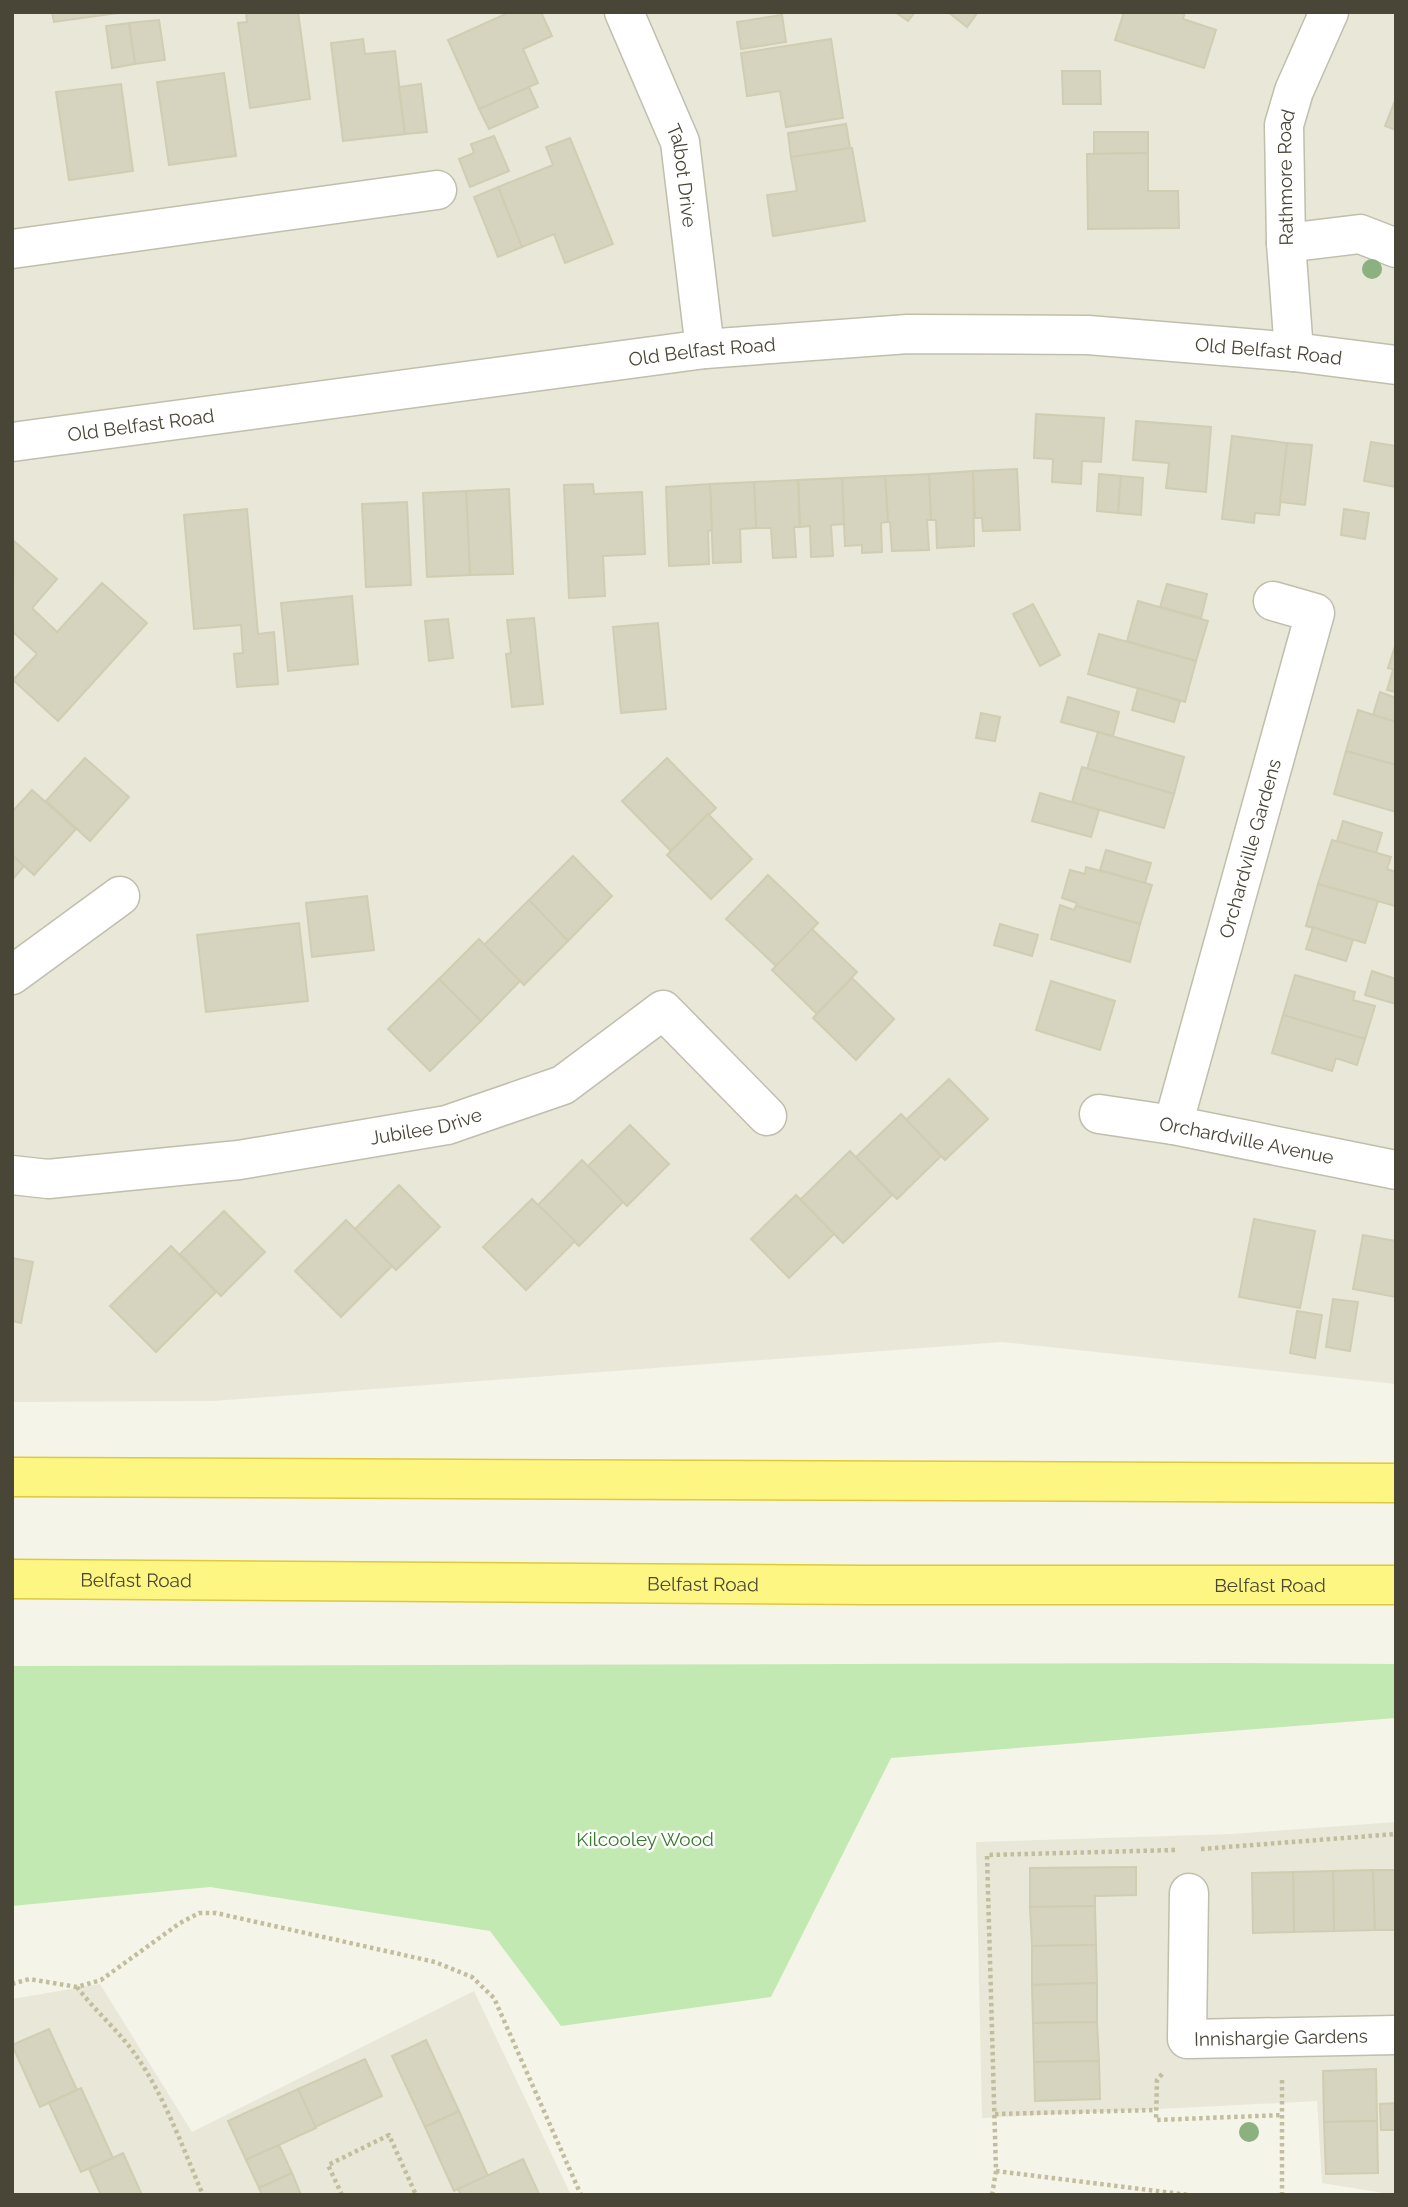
<svg xmlns="http://www.w3.org/2000/svg" width="1408" height="2207" viewBox="0 0 1408 2207" font-family="Raleway,sans-serif">
<style>
.residential{fill:#e9e7d7}
.green{fill:#c3e9b2}
.building{fill:#d6d3bf;stroke:#d1cdb2;stroke-width:2}
.lines{fill:none;stroke-linecap:round;stroke-linejoin:round}
.minor-casing{stroke:#c0beac;stroke-width:41}
.tertiary-casing{stroke:#c0beac;stroke-width:41}
.trunk-casing{stroke:#deca3a;stroke-width:41}
.path{stroke:#c2be9d;stroke-width:4.5;stroke-dasharray:3.5 3.5;stroke-linecap:butt}
.minor{stroke:#fff;stroke-width:38}
.tertiary{stroke:#fff;stroke-width:38}
.trunk{stroke:#fef682;stroke-width:38}
.tree{fill:#8bb180}
.labels{text-anchor:middle;dominant-baseline:central;stroke-width:5;stroke-linejoin:round;paint-order:stroke}
.street-label{font-size:19px;fill:#494637;stroke:#fff}
.park-label{font-size:19px;fill:#357b2a;stroke:#fff}
</style>
<rect width="100%" height="100%" fill="#f5f4e9"/>
<g class="residential">
<path d="M12,12H1396V1384L1002,1342L213,1401L12,1402Z"/>
<path d="M1396,1822V2195L1322,2183L1317,2101L982,2118L976,1842L1232,1834Z"/>
<path d="M100,1984L192,2132L474,1991L571,2195H12V1999Z"/>
</g>
<path class="green" d="M1223,1663L1396,1664V1718L891,1758L771,1997L561,2026L490,1931L210,1887L12,1906V1666Z"/>
<g class="building">
<path d="M52,12H125L54,22Z"/>
<path d="M246,12H298L310,99L250,108L238,23L247,22Z"/>
<path d="M510,12H541L552,36L523,49L538,83L479,109L448,40Z"/>
<path d="M895,12H915L908,21Z"/>
<path d="M948,12H978L967,27Z"/>
<path d="M1124,12H1185L1183,19L1216,30L1204,68L1115,40Z"/>
<path d="M782,15L786,42L741,49L737,22Z"/>
<path d="M159,20L165,60L135,64L129,23Z"/>
<path d="M129,23L135,64L112,68L106,26Z"/>
<path d="M363,39L365,54L395,51L405,134L343,141L331,43Z"/>
<path d="M831,39L843,118L786,127L780,91L747,96L741,53Z"/>
<path d="M1062,71H1100L1101,104H1063Z"/>
<path d="M224,73L236,156L169,165L157,82Z"/>
<path d="M121,84L133,171L69,180L56,92Z"/>
<path d="M421,84L427,132L405,134L399,87Z"/>
<path d="M529,87L538,107L489,129L479,109Z"/>
<path d="M1396,98V130L1385,126Z"/>
<path d="M846,124L850,148L791,157L788,133Z"/>
<path d="M1094,132H1148V153L1094,154Z"/>
<path d="M494,136L509,171L470,187L459,159L474,153L471,144Z"/>
<path d="M570,138L613,244L565,263L554,234L522,247L498,187L553,165L546,147Z"/>
<path d="M852,148L865,221L773,236L767,195L797,191L791,157Z"/>
<path d="M1148,153V191H1178L1179,228L1088,229L1087,154Z"/>
<path d="M498,187L522,247L498,257L474,197Z"/>
<path d="M1036,414L1104,418L1101,462L1082,461L1081,484L1052,482L1053,459L1034,458Z"/>
<path d="M1136,421L1211,427L1206,492L1166,488L1169,463L1133,460Z"/>
<path d="M1232,436L1287,443L1279,515L1255,513L1254,523L1222,519Z"/>
<path d="M1371,442L1396,446V487L1364,481Z"/>
<path d="M1287,443L1312,445L1305,505L1280,502Z"/>
<path d="M1017,469L1020,530L983,531L982,518H975L973,471Z"/>
<path d="M973,471L974,546L937,548L936,520H931L929,474Z"/>
<path d="M929,474L931,520H927L929,550L892,551L890,522H888L885,476Z"/>
<path d="M1099,474L1121,476L1118,513L1097,511Z"/>
<path d="M885,476L888,522L881,523L882,552L862,553V545L845,546L842,478Z"/>
<path d="M1121,476L1143,478L1141,515L1118,513Z"/>
<path d="M842,478L844,524L831,525L833,556L811,557L810,526L800,527L798,480Z"/>
<path d="M798,480L800,527H794L796,557L773,558L771,528H756L754,482Z"/>
<path d="M754,482L756,528L740,529L741,562L713,563L710,484Z"/>
<path d="M593,484L594,494L642,492L645,554L603,556L605,596L569,598L564,485Z"/>
<path d="M710,484L712,530L708,531L709,564L669,566L666,487Z"/>
<path d="M509,489L513,574L470,575L466,491Z"/>
<path d="M466,491L470,575L427,577L423,493Z"/>
<path d="M407,502L411,585L366,587L362,504Z"/>
<path d="M247,509L258,634L274,632L278,684L237,687L234,654L243,653L241,625L194,629L184,515Z"/>
<path d="M1344,509L1369,513L1365,539L1341,535Z"/>
<path d="M14,541L57,579L32,608L57,632L102,583L147,623L58,721L13,680L37,654L12,631Z"/>
<path d="M1167,584L1207,594L1201,618L1160,607Z"/>
<path d="M352,596L358,664L288,671L281,603Z"/>
<path d="M1138,601L1208,621L1196,661L1127,641Z"/>
<path d="M1033,604L1060,655L1040,666L1013,614Z"/>
<path d="M534,618L543,704L512,707L506,654L511,653L507,620Z"/>
<path d="M448,619L453,658L429,661L425,621Z"/>
<path d="M658,623L666,709L621,713L613,627Z"/>
<path d="M1099,634L1196,661L1185,702L1088,674Z"/>
<path d="M1396,643V670L1388,668Z"/>
<path d="M1393,670H1396V692L1387,690Z"/>
<path d="M1138,688L1180,701L1174,722L1132,710Z"/>
<path d="M1380,692L1396,698V722L1373,715Z"/>
<path d="M1068,697L1119,712L1113,736L1061,722Z"/>
<path d="M1358,710L1396,722V765L1346,751Z"/>
<path d="M981,713L1000,717L995,741L976,738Z"/>
<path d="M1098,732L1184,757L1174,794L1087,769Z"/>
<path d="M1346,751L1396,765V812L1334,794Z"/>
<path d="M85,758L129,797L90,841L46,801Z"/>
<path d="M667,758L716,808L671,851L622,801Z"/>
<path d="M1082,767L1174,794L1164,828L1072,802Z"/>
<path d="M32,790L76,829L34,875L12,855V812Z"/>
<path d="M1040,793L1099,810L1091,837L1032,821Z"/>
<path d="M708,814L752,859L711,899L667,855Z"/>
<path d="M1343,821L1382,833L1376,853L1337,841Z"/>
<path d="M1332,840L1391,857L1387,869L1396,872L1395,906L1318,884Z"/>
<path d="M1106,850L1151,863L1145,883L1100,870Z"/>
<path d="M12,855L24,866L12,880Z"/>
<path d="M573,856L612,896L568,941L529,900Z"/>
<path d="M1086,867L1152,885L1140,924L1076,906L1077,903L1062,898L1070,870L1085,874Z"/>
<path d="M768,875L818,923L776,966L726,919Z"/>
<path d="M1318,884L1378,901L1365,943L1306,926Z"/>
<path d="M367,896L374,950L312,957L306,903Z"/>
<path d="M529,900L568,941L524,985L484,945Z"/>
<path d="M1060,905L1074,910L1076,906L1140,924L1130,962L1051,939Z"/>
<path d="M299,923L308,1001L206,1012L197,935Z"/>
<path d="M1000,924L1038,935L1032,956L994,945Z"/>
<path d="M1313,927L1353,940L1346,961L1306,949Z"/>
<path d="M812,929L857,972L817,1014L772,970Z"/>
<path d="M479,939L520,981L481,1021L439,979Z"/>
<path d="M1372,971L1396,979V1004L1365,995Z"/>
<path d="M1295,975L1355,992L1353,1000L1375,1006L1365,1039L1283,1015Z"/>
<path d="M852,978L894,1019L856,1060L813,1018Z"/>
<path d="M439,979L481,1021L430,1071L388,1029Z"/>
<path d="M1051,981L1115,1001L1100,1050L1036,1030Z"/>
<path d="M1283,1015L1365,1039L1357,1065L1336,1058L1332,1071L1272,1053Z"/>
<path d="M949,1079L988,1119L945,1160L906,1120Z"/>
<path d="M901,1114L941,1156L897,1199L856,1157Z"/>
<path d="M630,1125L669,1164L627,1206L588,1166Z"/>
<path d="M850,1151L892,1195L843,1243L800,1200Z"/>
<path d="M582,1160L623,1202L579,1246L538,1205Z"/>
<path d="M399,1185L440,1227L396,1270L355,1229Z"/>
<path d="M796,1195L834,1234L789,1278L751,1239Z"/>
<path d="M532,1199L575,1241L526,1290L483,1247Z"/>
<path d="M224,1211L265,1252L221,1296L180,1254Z"/>
<path d="M1254,1219L1315,1231L1300,1308L1239,1297Z"/>
<path d="M346,1220L392,1266L341,1317L295,1271Z"/>
<path d="M1363,1235L1396,1241V1297L1353,1289Z"/>
<path d="M171,1246L216,1292L156,1352L110,1306Z"/>
<path d="M12,1258L33,1262L21,1323L12,1321Z"/>
<path d="M1333,1299L1358,1302L1350,1351L1326,1347Z"/>
<path d="M1297,1311L1322,1315L1315,1358L1290,1353Z"/>
<path d="M1136,1867V1895L1095,1896V1906L1030,1907V1868Z"/>
<path d="M1373,1870L1375,1930L1334,1931L1333,1871Z"/>
<path d="M1373,1870H1396V1930H1375Z"/>
<path d="M1333,1871L1334,1931L1294,1932L1293,1872Z"/>
<path d="M1293,1872L1294,1932L1253,1933L1252,1873Z"/>
<path d="M1095,1906L1096,1945L1032,1946L1030,1907Z"/>
<path d="M1096,1945L1097,1983L1032,1985V1946Z"/>
<path d="M1097,1983V2022L1033,2023L1032,1985Z"/>
<path d="M1097,2022L1099,2061L1034,2062L1033,2023Z"/>
<path d="M49,2029L77,2090L40,2107L12,2045Z"/>
<path d="M426,2040L459,2111L425,2127L392,2056Z"/>
<path d="M365,2059L382,2096L315,2127L298,2089Z"/>
<path d="M1099,2061L1100,2099L1035,2101L1034,2062Z"/>
<path d="M1376,2069L1377,2121L1324,2122L1323,2071Z"/>
<path d="M81,2088L113,2158L81,2172L49,2103Z"/>
<path d="M298,2089L316,2128L246,2160L228,2121Z"/>
<path d="M1396,2103V2130H1381L1380,2104Z"/>
<path d="M459,2111L488,2176L454,2191L425,2127Z"/>
<path d="M1377,2121L1378,2173L1326,2174L1324,2122Z"/>
<path d="M279,2145L292,2173L259,2188L246,2160Z"/>
<path d="M123,2153L142,2195H101L89,2169Z"/>
<path d="M523,2159L539,2194L461,2195L458,2189Z"/>
<path d="M292,2173L301,2195H262L259,2188Z"/>
</g>
<g class="lines">
<g class="minor-casing">
<g id="minor">
<path id="s1" d="M624,12L680,142L705,349"/>
<path d="M1286,243L1360,234L1396,248"/>
<path d="M12,249L437,190"/>
<path d="M12,975L120,896"/>
<path id="s2" d="M1099,1114L1173,1125L1396,1170"/>
<path id="s3" d="M1173,1125L1315,613L1273,601"/>
<path id="s4" d="M12,1175L48,1179L239,1160L447,1125L563,1085L663,1010L767,1116"/>
<path id="s5" d="M1189,1893L1187,2039L1396,2035"/>
</g>
</g>
<g class="tertiary-casing">
<g id="tertiary">
<path id="s6" d="M1294,352L1286,243L1284,125L1294,91L1329,12"/>
<path id="s7" d="M12,442L705,349L908,334L1088,335L1294,352L1396,365"/>
</g>
</g>
<g class="trunk-casing">
<g id="trunk">
<path d="M12,1477L1396,1483"/>
<path id="s8" d="M12,1579L864,1585H1396"/>
</g>
</g>
<g class="path">
<path d="M1201,1849L1396,1834"/>
<path d="M12,1984L29,1979L77,1987L101,1980L180,1923L199,1913H216L435,1962L472,1977L494,1998L581,2195"/>
<path d="M77,1987C95,2011 121,2033 137,2057C166,2099 183,2149 203,2195"/>
<path d="M1162,2074L1157,2080L1156,2120L1283,2115"/>
<path d="M1282,2080V2195"/>
<path d="M995,2114L1156,2110"/>
<path d="M996,2171L1189,2195"/>
<path d="M342,2195L328,2165L389,2135L416,2195"/>
<path d="M992,2195L996,2171L987,1855L1175,1850"/>
</g>
<use href="#minor" class="minor"/>
<use href="#tertiary" class="tertiary"/>
<use href="#trunk" class="trunk"/>
</g>
<g class="tree">
<circle cx="1372" cy="269" r="10"/>
<circle cx="1249" cy="2132" r="10"/>
</g>
<g class="labels">
<g class="street-label">
<text stroke="none"><textPath href="#s1" startOffset="175">Talbot Drive</textPath></text>
<text stroke="none"><textPath href="#s6" startOffset="175">Rathmore Road</textPath></text>
<text stroke="none"><textPath href="#s7" startOffset="1264">Old Belfast Road</textPath></text>
<text stroke="none"><textPath href="#s7" startOffset="696">Old Belfast Road</textPath></text>
<text stroke="none"><textPath href="#s7" startOffset="130">Old Belfast Road</textPath></text>
<text stroke="none"><textPath href="#s3" startOffset="287">Orchardville Gardens</textPath></text>
<text stroke="none"><textPath href="#s4" startOffset="418">Jubilee Drive</textPath></text>
<text stroke="none"><textPath href="#s2" startOffset="150">Orchardville Avenue</textPath></text>
<text stroke="none"><textPath href="#s8" startOffset="124">Belfast Road</textPath></text>
<text stroke="none"><textPath href="#s8" startOffset="691">Belfast Road</textPath></text>
<text stroke="none"><textPath href="#s8" startOffset="1258">Belfast Road</textPath></text>
<text stroke="none"><textPath href="#s5" startOffset="240">Innishargie Gardens</textPath></text>
</g>
<g class="park-label">
<text x="645" y="1839">Kilcooley Wood</text>
</g>
</g>
<rect width="1408" height="2207" fill="none" stroke="#494637" stroke-width="28"/>
</svg>
